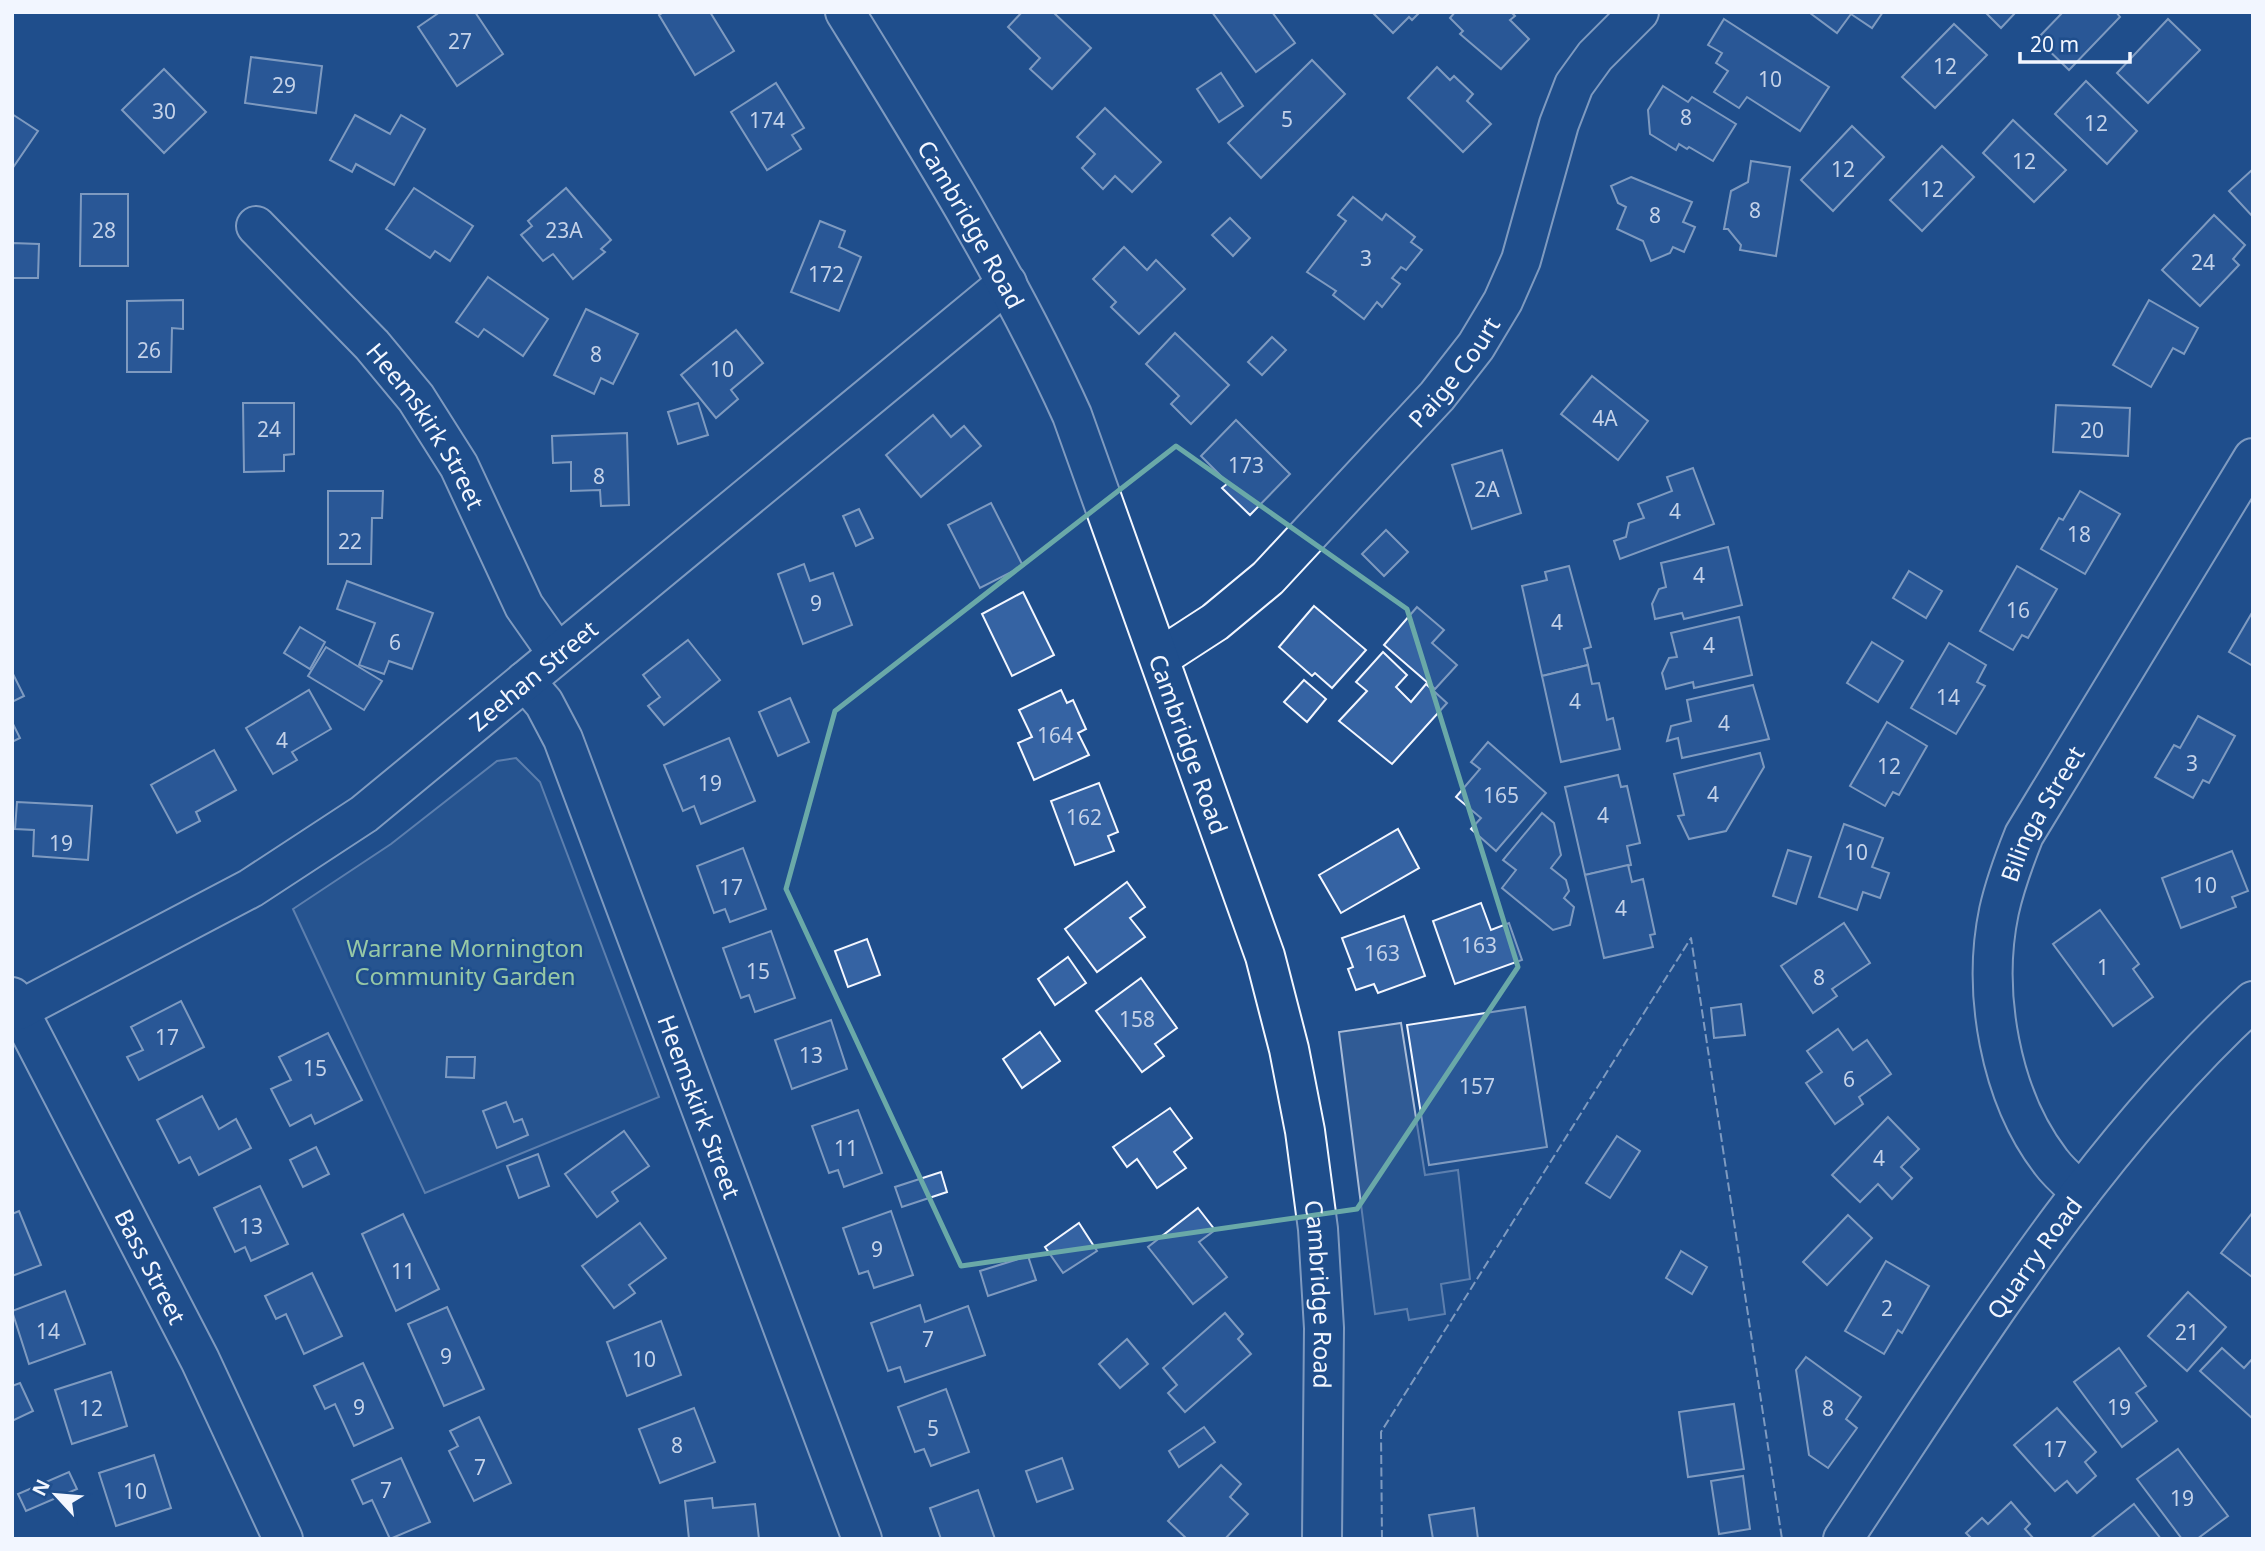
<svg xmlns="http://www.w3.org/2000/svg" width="2265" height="1551" viewBox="0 0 2265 1551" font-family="'Noto Sans',sans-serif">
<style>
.built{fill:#305b95;stroke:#a8bbd7;stroke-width:2}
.building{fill:#3563a3;stroke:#f2f6ff;stroke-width:2}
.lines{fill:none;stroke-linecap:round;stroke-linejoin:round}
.minor-casing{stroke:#f2f6ff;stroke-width:42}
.major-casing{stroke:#f2f6ff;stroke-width:42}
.minor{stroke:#1f4e8c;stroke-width:38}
.major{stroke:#1f4e8c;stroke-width:38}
.fence{stroke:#f2f6ff;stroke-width:2;stroke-dasharray:9 3.5;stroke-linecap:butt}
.marked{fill:none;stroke:#6aa9a8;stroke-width:5;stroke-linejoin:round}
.labels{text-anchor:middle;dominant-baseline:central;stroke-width:5;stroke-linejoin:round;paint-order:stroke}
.number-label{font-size:21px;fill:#c3d1e8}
.street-label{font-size:24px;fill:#f2f6ff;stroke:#1f4e8c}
.park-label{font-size:24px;fill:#97c8a6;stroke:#1f4e8c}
</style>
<rect width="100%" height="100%" fill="#1f4e8c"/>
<g class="built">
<path d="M516,758L540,782L659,1097L425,1193L293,909L391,844L497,761Z"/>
<path d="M1401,1023L1425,1175L1458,1170L1470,1279L1441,1284L1445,1314L1409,1320L1407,1309L1375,1314L1339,1032Z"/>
</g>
<g class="building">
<path d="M475,12L503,54L457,86L418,27L440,12Z"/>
<path d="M664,12H710L734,51L695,75L659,15Z"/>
<path d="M1022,12H1053L1091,48L1052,89L1030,69L1040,58L1008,27Z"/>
<path d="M1212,12H1272L1295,43L1256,72Z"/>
<path d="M1372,12H1420L1412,20L1409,17L1393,33Z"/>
<path d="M1455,12H1511L1515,16L1510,20L1529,39L1501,69L1460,34L1463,31L1450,18Z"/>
<path d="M1883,12L1872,28L1851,14L1837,33L1810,13Z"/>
<path d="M1985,12H2016L2001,28Z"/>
<path d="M2063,12H2116L2120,17L2069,70L2037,39Z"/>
<path d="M1724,19L1829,87L1800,131L1747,97L1739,108L1714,92L1728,71L1716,63L1722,53L1708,45Z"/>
<path d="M2168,19L2200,50L2148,103L2117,73Z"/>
<path d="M1954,24L1987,55L1935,108L1902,77Z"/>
<path d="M251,57L322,66L316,113L245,103Z"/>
<path d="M1312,60L1345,94L1261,178L1228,143Z"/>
<path d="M1437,67L1450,80L1454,76L1473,94L1467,101L1491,124L1463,152L1408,98Z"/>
<path d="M164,69L206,112L164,153L122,110Z"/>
<path d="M1221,73L1243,106L1219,122L1197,89Z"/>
<path d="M2086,81L2137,131L2107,164L2055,114Z"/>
<path d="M776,83L804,128L792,135L801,149L767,170L731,112Z"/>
<path d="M1663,86L1688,102L1692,97L1736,124L1713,161L1689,147L1687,149L1679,144L1676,150L1650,134L1648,110Z"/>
<path d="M1105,108L1161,162L1132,192L1115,176L1103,189L1082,168L1095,154L1077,137Z"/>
<path d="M12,114L38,131L12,169Z"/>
<path d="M355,115L390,134L401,115L425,129L394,185L356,164L352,172L330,160Z"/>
<path d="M2013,120L2066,170L2034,202L1983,153Z"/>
<path d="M1852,126L1884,157L1833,211L1801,180Z"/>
<path d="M1942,146L1974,177L1922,231L1890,200Z"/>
<path d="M1751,161L1790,167L1776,256L1740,250L1741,245L1728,229H1724L1731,191L1748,182Z"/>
<path d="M2253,169V217L2229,191Z"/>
<path d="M1631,177L1692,202L1683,222L1695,227L1684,252L1673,247L1670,253L1651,261L1643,241L1617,229L1626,207L1618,203L1611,186Z"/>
<path d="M414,188L473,226L450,261L435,251L430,258L386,229Z"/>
<path d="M566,188L611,240L601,249L605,252L573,279L553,254L543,261L521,235L532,226L528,221Z"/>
<path d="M81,194H128V266H80Z"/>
<path d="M1353,197L1382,220L1386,214L1415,237L1411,242L1422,250L1406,270L1401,267L1392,278L1400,284L1382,307L1377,302L1364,319L1333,295L1336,291L1307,272L1346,221L1338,215Z"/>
<path d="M2214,215L2245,245L2233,259L2239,265L2200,306L2162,270Z"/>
<path d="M1230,218L1250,238L1233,256L1212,235Z"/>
<path d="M820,221L845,231L839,247L861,257L839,311L791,292Z"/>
<path d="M12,243L39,244L38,278H12Z"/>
<path d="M1124,247L1147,270L1156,260L1185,289L1139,334L1111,307L1116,302L1093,279Z"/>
<path d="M488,277L548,319L523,356L484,329L478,337L456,322Z"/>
<path d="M183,300V329L172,328L171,372H127V301Z"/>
<path d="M2149,300L2198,328L2184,354L2173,348L2151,387L2113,365Z"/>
<path d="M586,309L638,334L613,384L601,378L594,394L554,375Z"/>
<path d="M736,330L763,363L731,390L738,399L716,418L681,375Z"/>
<path d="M1175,333L1229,385L1191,424L1171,404L1179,396L1146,364Z"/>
<path d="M1272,337L1286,350L1262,375L1248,362Z"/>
<path d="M1592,376L1648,421L1618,460L1561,414Z"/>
<path d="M243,403H294V454L284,455V471L244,472Z"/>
<path d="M698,403L708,435L678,444L668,412Z"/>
<path d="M2056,405L2130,408L2128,456L2053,452Z"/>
<path d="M933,415L951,437L964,426L981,446L921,497L886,455Z"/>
<path d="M1236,420L1290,474L1250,515L1222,488L1228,483L1201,456Z"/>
<path d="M627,433L629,505L601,506L600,490L571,491V462L553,463L552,436Z"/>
<path d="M1502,450L1521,513L1472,529L1452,465Z"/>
<path d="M1693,468L1714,524L1620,559L1614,541L1626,537L1629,523L1644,518L1638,504L1672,491L1667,477Z"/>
<path d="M328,491H383L382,518H372L371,564H328Z"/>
<path d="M2080,491L2120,514L2085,574L2041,549L2059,518L2063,520Z"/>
<path d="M991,503L1023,566L980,588L948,525Z"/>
<path d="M859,509L873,538L856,546L843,516Z"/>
<path d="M1386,530L1408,552L1384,576L1362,554Z"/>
<path d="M1728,547L1742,605L1684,619L1682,613L1655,619L1652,604L1659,589L1666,587L1661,563Z"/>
<path d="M804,564L810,581L833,573L852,625L803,644L778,574Z"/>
<path d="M1569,566L1591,647L1584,649L1588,665L1542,676L1522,586L1547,580L1545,572Z"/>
<path d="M2017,566L2057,589L2028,638L2022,635L2013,650L1980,631Z"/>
<path d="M1909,571L1942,591L1926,618L1893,598Z"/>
<path d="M347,581L433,613L412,669L389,661L384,674L359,665L375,623L337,609Z"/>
<path d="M1023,592L1054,655L1012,676L982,614Z"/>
<path d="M1314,606L1366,650L1332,688L1315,673L1312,676L1279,647Z"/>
<path d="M1417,607L1444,630L1432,643L1457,665L1435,689L1384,645Z"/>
<path d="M2253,611V666L2229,652Z"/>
<path d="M1739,617L1752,675L1694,688L1693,682L1666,689L1662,673L1669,658L1677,657L1671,633Z"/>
<path d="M300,627L325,642L310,669L284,653Z"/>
<path d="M688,640L720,680L664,725L648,706L660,697L643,675Z"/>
<path d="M1872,642L1903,661L1878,702L1847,683Z"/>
<path d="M1949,643L1986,665L1977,682L1985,686L1956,734L1911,708Z"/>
<path d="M326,647L382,681L364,710L308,676Z"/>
<path d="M1383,652L1407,675L1396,687L1411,702L1426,684L1447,703L1392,764L1339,721L1367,691L1356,682Z"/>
<path d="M1588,665L1592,684L1599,683L1607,720L1613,718L1620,749L1561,762L1542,676Z"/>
<path d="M12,672L24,696L12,702Z"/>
<path d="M1304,680L1326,699L1307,722L1284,702Z"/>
<path d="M1753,685L1769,739L1682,758L1678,738L1667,741L1671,726L1691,721L1687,700Z"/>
<path d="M309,690L331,729L292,752L297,760L273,774L246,728Z"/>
<path d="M1061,690L1067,703L1073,700L1086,729L1078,733L1089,755L1034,780L1018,743L1032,737L1019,710Z"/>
<path d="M790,698L809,742L778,756L759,712Z"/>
<path d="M2198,716L2235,736L2209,783L2203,780L2193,798L2155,777L2174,745L2180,748Z"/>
<path d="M12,722L20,738L12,742Z"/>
<path d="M1887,722L1927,746L1899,795L1893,792L1885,806L1850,786Z"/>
<path d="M729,738L755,801L701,824L694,806L683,811L664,765Z"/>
<path d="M1488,742L1546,793L1496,851L1471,829L1481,818L1456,797L1480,769L1471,762Z"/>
<path d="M214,750L236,790L196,812L200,821L177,833L151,785Z"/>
<path d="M1760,753L1764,767L1726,831L1689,839L1678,816L1684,815L1674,774Z"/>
<path d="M1618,775L1621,787L1627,786L1640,843L1627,846L1631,865L1585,875L1565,787Z"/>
<path d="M1099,783L1118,832L1108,836L1114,851L1075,865L1051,801Z"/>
<path d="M17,802L92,806L88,860L33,856L34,830L15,829Z"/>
<path d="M1542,813L1554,823L1561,855L1551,868L1566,880L1569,891L1564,898L1574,907L1570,925L1553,930L1502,888L1516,870L1503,860Z"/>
<path d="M1844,824L1883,838L1872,867L1889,873L1880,898L1863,892L1857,910L1819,897Z"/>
<path d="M1398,829L1419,868L1341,913L1319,875Z"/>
<path d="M743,848L766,909L730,922L725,909L714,913L697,866Z"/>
<path d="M1788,850L1811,857L1796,904L1773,896Z"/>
<path d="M2232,851L2248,891L2232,897L2236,907L2181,928L2162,878Z"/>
<path d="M1628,865L1632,882L1643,879L1655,934L1650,935L1653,947L1604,958L1585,875Z"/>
<path d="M1127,882L1145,907L1130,918L1145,937L1097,972L1065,929Z"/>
<path d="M1481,903L1491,930L1509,923L1522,960L1455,984L1433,921Z"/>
<path d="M2100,910L2139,964L2133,969L2153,997L2113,1026L2053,944Z"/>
<path d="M1404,916L1425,976L1378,993L1374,984L1356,990L1348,969L1353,967L1342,938Z"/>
<path d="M1844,923L1870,963L1832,989L1837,996L1813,1013L1781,966Z"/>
<path d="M771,931L795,998L755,1012L749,995L741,998L723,948Z"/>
<path d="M867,939L880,975L848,987L835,951Z"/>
<path d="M1068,957L1086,983L1055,1005L1038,979Z"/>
<path d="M1141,978L1177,1028L1155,1044L1164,1056L1142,1072L1096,1011Z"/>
<path d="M181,1001L204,1047L139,1080L127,1057L143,1050L131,1027Z"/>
<path d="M1741,1004L1745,1035L1714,1038L1711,1008Z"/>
<path d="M1525,1007L1547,1147L1429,1165L1407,1025Z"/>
<path d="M831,1020L847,1069L792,1089L775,1040Z"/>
<path d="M1838,1029L1853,1050L1867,1040L1891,1074L1859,1097L1863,1104L1835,1124L1806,1083L1822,1072L1807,1051Z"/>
<path d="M1040,1032L1060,1061L1022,1088L1003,1059Z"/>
<path d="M328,1033L362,1100L315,1124L311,1115L290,1126L271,1089L291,1080L279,1057Z"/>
<path d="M447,1057H475L474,1078L446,1077Z"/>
<path d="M202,1096L219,1129L236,1119L251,1148L199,1175L190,1157L179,1163L157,1120Z"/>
<path d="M506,1102L514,1122L522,1119L528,1135L497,1148L483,1111Z"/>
<path d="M1170,1108L1192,1138L1174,1152L1186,1168L1157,1188L1137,1159L1127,1167L1113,1147Z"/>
<path d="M858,1110L882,1173L844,1187L838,1170L829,1173L812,1126Z"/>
<path d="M1888,1117L1919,1149L1901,1167L1912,1178L1892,1199L1878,1184L1860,1202L1832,1175Z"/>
<path d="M624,1131L649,1166L612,1192L618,1201L597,1217L565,1174Z"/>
<path d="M1617,1136L1640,1151L1610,1198L1586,1183Z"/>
<path d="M316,1147L329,1174L303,1187L290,1160Z"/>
<path d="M538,1154L549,1186L519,1198L507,1166Z"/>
<path d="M941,1172L947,1192L902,1207L895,1187Z"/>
<path d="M260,1186L288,1244L251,1261L245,1247L235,1252L214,1208Z"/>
<path d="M1198,1208L1215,1230L1199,1242L1227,1277L1193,1304L1148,1247Z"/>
<path d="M19,1211L41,1265L12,1276V1214Z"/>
<path d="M891,1211L913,1275L874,1288L868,1271L859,1274L843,1228Z"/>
<path d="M2253,1212V1276L2252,1277L2221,1253Z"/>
<path d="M403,1214L439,1289L396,1311L362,1234Z"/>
<path d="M1848,1215L1872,1238L1827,1285L1803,1262Z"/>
<path d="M640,1223L666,1258L629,1285L635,1293L614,1308L582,1266Z"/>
<path d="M1079,1223L1097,1251L1063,1273L1045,1247Z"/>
<path d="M1681,1251L1707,1267L1692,1294L1666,1278Z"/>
<path d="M1028,1256L1036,1280L988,1296L980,1271Z"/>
<path d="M1886,1261L1929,1286L1902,1333L1898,1330L1884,1354L1845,1331Z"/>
<path d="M312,1273L342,1336L304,1354L286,1314L276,1319L265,1296Z"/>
<path d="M65,1291L85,1344L29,1364L12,1311Z"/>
<path d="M2188,1292L2226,1327L2187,1371L2148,1336Z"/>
<path d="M920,1305L925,1322L968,1306L985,1355L905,1382L900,1367L888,1371L871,1323Z"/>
<path d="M447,1307L484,1389L444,1406L408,1324Z"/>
<path d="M1225,1313L1243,1334L1238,1339L1251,1354L1185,1412L1168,1393L1177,1385L1163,1368Z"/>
<path d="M661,1321L681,1375L627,1396L607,1342Z"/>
<path d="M1127,1339L1148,1364L1120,1388L1099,1364Z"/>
<path d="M2119,1348L2146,1386L2136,1393L2157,1421L2122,1447L2074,1382Z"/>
<path d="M2222,1348L2244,1368L2253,1358V1419L2200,1371Z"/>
<path d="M1806,1357L1861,1397L1846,1419L1857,1428L1828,1468L1809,1455L1796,1370Z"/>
<path d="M363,1363L393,1428L354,1446L335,1404L325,1409L314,1386Z"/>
<path d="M111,1372L127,1426L72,1444L55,1390Z"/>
<path d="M20,1383L33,1411L12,1421V1386Z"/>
<path d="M946,1389L969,1452L931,1466L924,1449L915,1452L898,1407Z"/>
<path d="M1734,1404L1744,1469L1688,1477L1679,1412Z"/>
<path d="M694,1408L715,1462L660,1483L639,1429Z"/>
<path d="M2057,1408L2096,1452L2085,1462L2096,1476L2077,1493L2067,1481L2055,1491L2014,1445Z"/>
<path d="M479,1417L511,1483L474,1501L449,1451L458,1446L450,1431Z"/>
<path d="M1204,1427L1215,1442L1179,1467L1169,1451Z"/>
<path d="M2178,1449L2228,1516L2197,1539H2182L2137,1479Z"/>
<path d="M154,1455L171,1508L116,1526L99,1473Z"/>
<path d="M401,1458L430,1522L390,1539L372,1500L363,1504L352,1480Z"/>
<path d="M1062,1458L1073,1489L1037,1502L1026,1471Z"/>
<path d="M1221,1465L1241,1484L1230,1497L1248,1514L1225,1539H1187L1168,1521Z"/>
<path d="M69,1472L77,1489L26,1511L18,1494Z"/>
<path d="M1743,1476L1750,1529L1719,1534L1711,1481Z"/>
<path d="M978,1490L995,1539H941L930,1508Z"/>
<path d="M712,1498L713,1508L755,1504L759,1539H689L685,1501Z"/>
<path d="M2011,1502L2030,1524L2025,1529L2034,1539H1972L1966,1533L1982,1518L1988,1524Z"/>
<path d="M2134,1504L2161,1539H2092L2091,1538Z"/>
<path d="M1474,1508L1478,1539H1433L1429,1515Z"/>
</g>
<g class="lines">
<g class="minor-casing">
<g id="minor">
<path id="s1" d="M256,226L372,345L416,398L459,466L524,606L557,653"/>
<path id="s2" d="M1161,657L1215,622L1268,578L1437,396L1476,346L1503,301L1521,260L1559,124L1574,85L1595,56L1639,12"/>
<path id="s3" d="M525,681L544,703L563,739L862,1539"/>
<path id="s4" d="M12,997L200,1360L283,1539"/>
<path id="s5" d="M19,1010L251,888L364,814L1007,283"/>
<path id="s6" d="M2081,1192C2071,1183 2059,1173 2051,1162C2000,1096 1982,992 1999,911C2005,884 2014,860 2024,835L2253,458"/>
<path id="s7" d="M1843,1539C1968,1352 2087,1154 2253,1001"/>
</g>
</g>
<g class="major-casing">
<g id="major">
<path id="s8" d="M845,12C926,143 1008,274 1072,415L1265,956L1289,1049L1305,1131L1318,1229L1324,1328L1322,1539"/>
</g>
</g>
<use href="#minor" class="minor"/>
<use href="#major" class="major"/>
<path class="fence" d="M1382,1539L1381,1432L1691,938L1782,1539"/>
</g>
<path d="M0 0H2265V1551H0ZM1176,446L1407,609L1518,967L1357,1209L961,1266L786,889L835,711Z" fill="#1f4e8c" fill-opacity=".55" fill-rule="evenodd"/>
<path class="marked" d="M1176,446L1407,609L1518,967L1357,1209L961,1266L786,889L835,711Z"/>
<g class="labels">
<g class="number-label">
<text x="460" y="41">27</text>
<text x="1945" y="66">12</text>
<text x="1770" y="79">10</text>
<text x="284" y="85">29</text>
<text x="164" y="111">30</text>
<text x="1686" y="117">8</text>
<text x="1287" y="119">5</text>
<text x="767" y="120">174</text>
<text x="2096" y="123">12</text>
<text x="2024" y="161">12</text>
<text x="1843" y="169">12</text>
<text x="1932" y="189">12</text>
<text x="1755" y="210">8</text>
<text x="1655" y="215">8</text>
<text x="104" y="230">28</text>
<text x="564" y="230">23A</text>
<text x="1366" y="258">3</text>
<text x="2203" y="262">24</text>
<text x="826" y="274">172</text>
<text x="149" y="350">26</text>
<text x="596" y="354">8</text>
<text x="722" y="369">10</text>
<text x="1605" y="418">4A</text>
<text x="269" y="429">24</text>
<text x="2092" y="430">20</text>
<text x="1246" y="465">173</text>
<text x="599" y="476">8</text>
<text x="1487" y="489">2A</text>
<text x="1675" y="511">4</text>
<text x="2079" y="534">18</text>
<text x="350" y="541">22</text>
<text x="1699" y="575">4</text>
<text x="816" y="603">9</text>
<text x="2018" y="610">16</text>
<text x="1557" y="622">4</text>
<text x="395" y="642">6</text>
<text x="1709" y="645">4</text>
<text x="1948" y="697">14</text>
<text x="1575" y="701">4</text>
<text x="1724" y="723">4</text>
<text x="1055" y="735">164</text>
<text x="282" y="740">4</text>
<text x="2192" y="763">3</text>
<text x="1889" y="766">12</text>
<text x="710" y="783">19</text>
<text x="1713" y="794">4</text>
<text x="1501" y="795">165</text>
<text x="1603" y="815">4</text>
<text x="1084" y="817">162</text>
<text x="61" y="843">19</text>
<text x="1856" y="852">10</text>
<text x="2205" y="885">10</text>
<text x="731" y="887">17</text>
<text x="1621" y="908">4</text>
<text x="1479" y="945">163</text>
<text x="1382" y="953">163</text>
<text x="2103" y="967">1</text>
<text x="758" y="971">15</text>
<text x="1819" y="977">8</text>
<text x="1137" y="1019">158</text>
<text x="167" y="1037">17</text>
<text x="811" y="1055">13</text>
<text x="315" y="1068">15</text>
<text x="1849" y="1079">6</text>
<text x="1477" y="1086">157</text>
<text x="846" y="1148">11</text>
<text x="1879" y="1158">4</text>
<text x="251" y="1226">13</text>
<text x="877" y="1249">9</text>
<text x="403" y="1271">11</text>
<text x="1887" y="1308">2</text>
<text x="48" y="1331">14</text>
<text x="2187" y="1332">21</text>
<text x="928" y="1339">7</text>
<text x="446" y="1356">9</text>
<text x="644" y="1359">10</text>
<text x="359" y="1407">9</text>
<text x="2119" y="1407">19</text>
<text x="91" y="1408">12</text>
<text x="1828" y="1408">8</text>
<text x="933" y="1428">5</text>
<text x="677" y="1445">8</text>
<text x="2055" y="1449">17</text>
<text x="480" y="1467">7</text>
<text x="386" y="1490">7</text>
<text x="135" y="1491">10</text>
<text x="2182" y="1498">19</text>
</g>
<g class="street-label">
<text stroke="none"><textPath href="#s8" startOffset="247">Cambridge Road</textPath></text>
<text stroke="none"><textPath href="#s2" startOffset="411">Paige Court</textPath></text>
<text stroke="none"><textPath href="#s1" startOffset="264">Heemskirk Street</textPath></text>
<text stroke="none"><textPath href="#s5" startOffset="616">Zeehan Street</textPath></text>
<text stroke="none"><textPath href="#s8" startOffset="812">Cambridge Road</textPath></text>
<text stroke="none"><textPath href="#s6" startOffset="413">Bilinga Street</textPath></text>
<text stroke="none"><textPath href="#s3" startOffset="462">Heemskirk Street</textPath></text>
<text stroke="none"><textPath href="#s7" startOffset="340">Quarry Road</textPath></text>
<text stroke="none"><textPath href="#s4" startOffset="303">Bass Street</textPath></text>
<text stroke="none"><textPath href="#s8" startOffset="1381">Cambridge Road</textPath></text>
</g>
<g class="park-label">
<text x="465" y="947">Warrane Mornington<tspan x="465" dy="28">Community Garden</tspan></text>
</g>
</g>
<rect width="2265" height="1551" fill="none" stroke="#f2f6ff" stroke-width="28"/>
<g transform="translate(56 1495) rotate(296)" stroke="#1f4e8c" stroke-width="5" paint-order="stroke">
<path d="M0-5L12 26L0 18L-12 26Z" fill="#f2f6ff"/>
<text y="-10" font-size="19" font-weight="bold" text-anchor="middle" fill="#f2f6ff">N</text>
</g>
<path d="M2020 52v10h110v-10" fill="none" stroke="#f2f6ff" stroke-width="3.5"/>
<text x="2030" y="52" font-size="21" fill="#f2f6ff" stroke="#1f4e8c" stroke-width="5" paint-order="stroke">20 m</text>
</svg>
